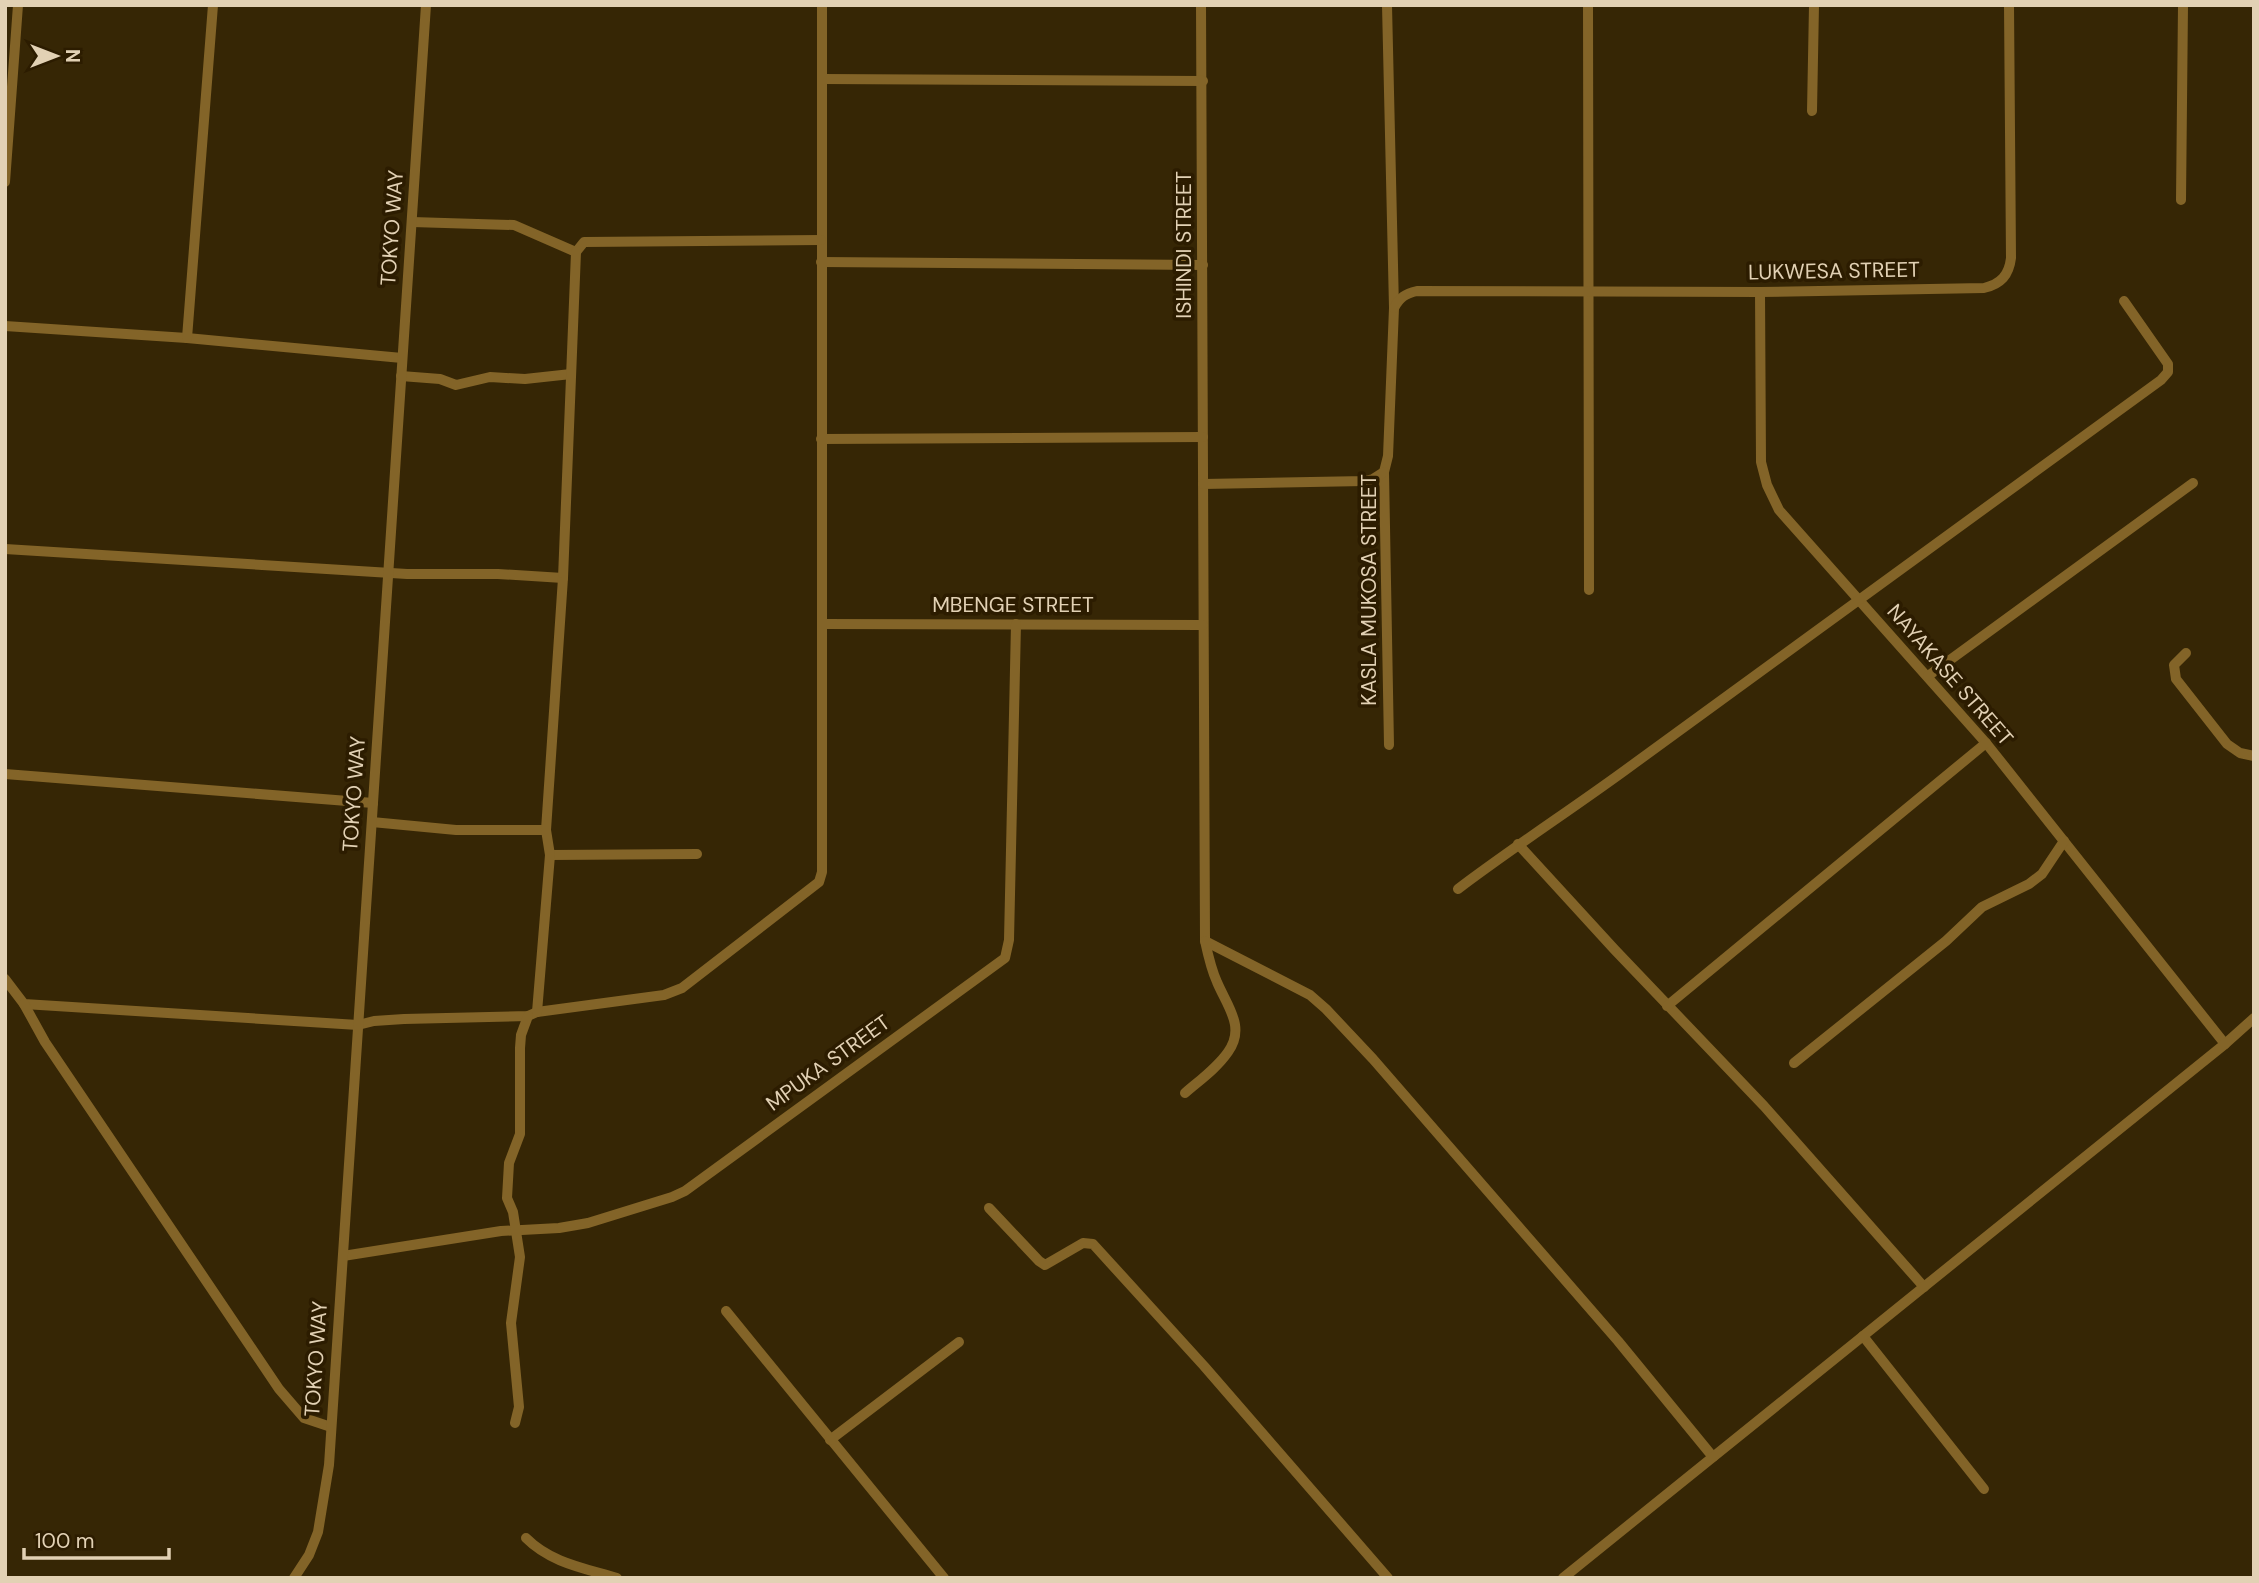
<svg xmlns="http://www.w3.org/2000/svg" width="2259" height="1583" viewBox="0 0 2259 1583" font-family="'DM Sans',sans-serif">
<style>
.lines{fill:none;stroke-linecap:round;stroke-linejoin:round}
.minor{stroke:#836428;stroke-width:10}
.labels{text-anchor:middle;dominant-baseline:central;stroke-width:7;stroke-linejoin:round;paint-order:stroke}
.street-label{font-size:21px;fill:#e2d1b4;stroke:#2c1c00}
</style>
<rect width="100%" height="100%" fill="#362605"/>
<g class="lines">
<g class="minor">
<path d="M1201,5L1205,941L1310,995L1326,1009L1373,1059L1618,1341L1713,1457"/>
<path d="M1387,5L1394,308L1388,456L1384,472L1389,745"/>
<path d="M1588,5L1589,590"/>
<path d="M822,79L1203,81"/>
<path d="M1812,111L1814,5"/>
<path d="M5,182L18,5"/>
<path d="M2181,200L2183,5"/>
<path d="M412,222L514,225L576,252"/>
<path d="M821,262L1203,265"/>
<path d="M1760,292L1761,462L1767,485L1779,510L1986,743L2225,1044"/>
<path d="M1394,308C1400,297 1405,294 1417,291L1760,292L1984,288C2001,284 2009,275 2011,258L2009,5"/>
<path d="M5,326L187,338L402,358"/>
<path d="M187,338L213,5"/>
<path d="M401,376L440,379L456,385L490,377L525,379L571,374"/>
<path d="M821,439L1203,437"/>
<path d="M1203,484L1365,481L1373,479L1384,472"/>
<path d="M5,549L407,574H498L563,578"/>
<path d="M823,624L1203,625"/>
<path d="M2186,653L2174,665L2176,679L2227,744L2240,753L2254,756"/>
<path d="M1928,676L2193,483"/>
<path d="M5,774L373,803"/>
<path d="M372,822L456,830H546"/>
<path d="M1518,844L1615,950L1764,1106L1924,1287"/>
<path d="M550,855L697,854"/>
<path d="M1458,889C1516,845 1577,806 1635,763C1810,635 1985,507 2161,380L2168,372V364L2124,301"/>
<path d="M5,979L24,1004L358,1025L374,1021L404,1019L528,1016L537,1012L664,995L682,988L819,882L822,872V5"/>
<path d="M24,1004L45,1042L279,1389L304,1418L331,1427"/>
<path d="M1667,1006L1986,743"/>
<path d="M537,1012L550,855L546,830L563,578L576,252L584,242L821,240"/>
<path d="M1794,1063L1946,941L1982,907L2029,884L2042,874L2064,841"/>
<path d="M1185,1093C1200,1080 1217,1068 1228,1052C1246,1027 1227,1006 1217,982C1211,969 1208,955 1205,941"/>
<path d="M989,1208L1039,1261L1045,1265L1083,1243L1093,1244L1204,1366L1388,1578"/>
<path d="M343,1256L501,1231L559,1228L588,1223L672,1197L685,1191L1005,958L1009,940L1016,624"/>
<path d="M726,1311L944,1578"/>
<path d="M1863,1336L1984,1489"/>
<path d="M515,1423L519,1407L511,1323L520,1257L513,1212L507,1198L509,1163L520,1134V1048L521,1035L528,1016"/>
<path d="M830,1440L959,1342"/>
<path d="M526,1538C551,1563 584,1568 617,1578"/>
<path d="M294,1578L309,1555L318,1532L329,1465L426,5"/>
<path d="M1563,1578L2225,1044L2254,1018"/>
</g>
</g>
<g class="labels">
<g class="street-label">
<text transform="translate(392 228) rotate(-86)">TOKYO WAY</text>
<text transform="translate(1184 245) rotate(-90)">ISHINDI STREET</text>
<text transform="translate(1834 271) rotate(-1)">LUKWESA STREET</text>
<text transform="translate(1369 590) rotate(-90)">KASLA MUKOSA STREET</text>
<text x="1013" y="605">MBENGE STREET</text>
<text transform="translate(1950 675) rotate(49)">NAYAKASE STREET</text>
<text transform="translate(354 794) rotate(-86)">TOKYO WAY</text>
<text transform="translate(828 1063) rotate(-36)">MPUKA STREET</text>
<text transform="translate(316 1359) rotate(-86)">TOKYO WAY</text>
</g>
</g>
<rect width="2259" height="1583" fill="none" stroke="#e2d1b4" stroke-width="14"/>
<g transform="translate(56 56) rotate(90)" stroke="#2c1c00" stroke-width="5" paint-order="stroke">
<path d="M0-5L12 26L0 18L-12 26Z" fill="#e2d1b4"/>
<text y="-10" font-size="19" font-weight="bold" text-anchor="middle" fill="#e2d1b4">N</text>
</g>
<path d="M24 1548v10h145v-10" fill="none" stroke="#e2d1b4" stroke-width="3.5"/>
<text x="35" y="1548" font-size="21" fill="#e2d1b4" stroke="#2c1c00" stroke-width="5" paint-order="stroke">100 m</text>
</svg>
